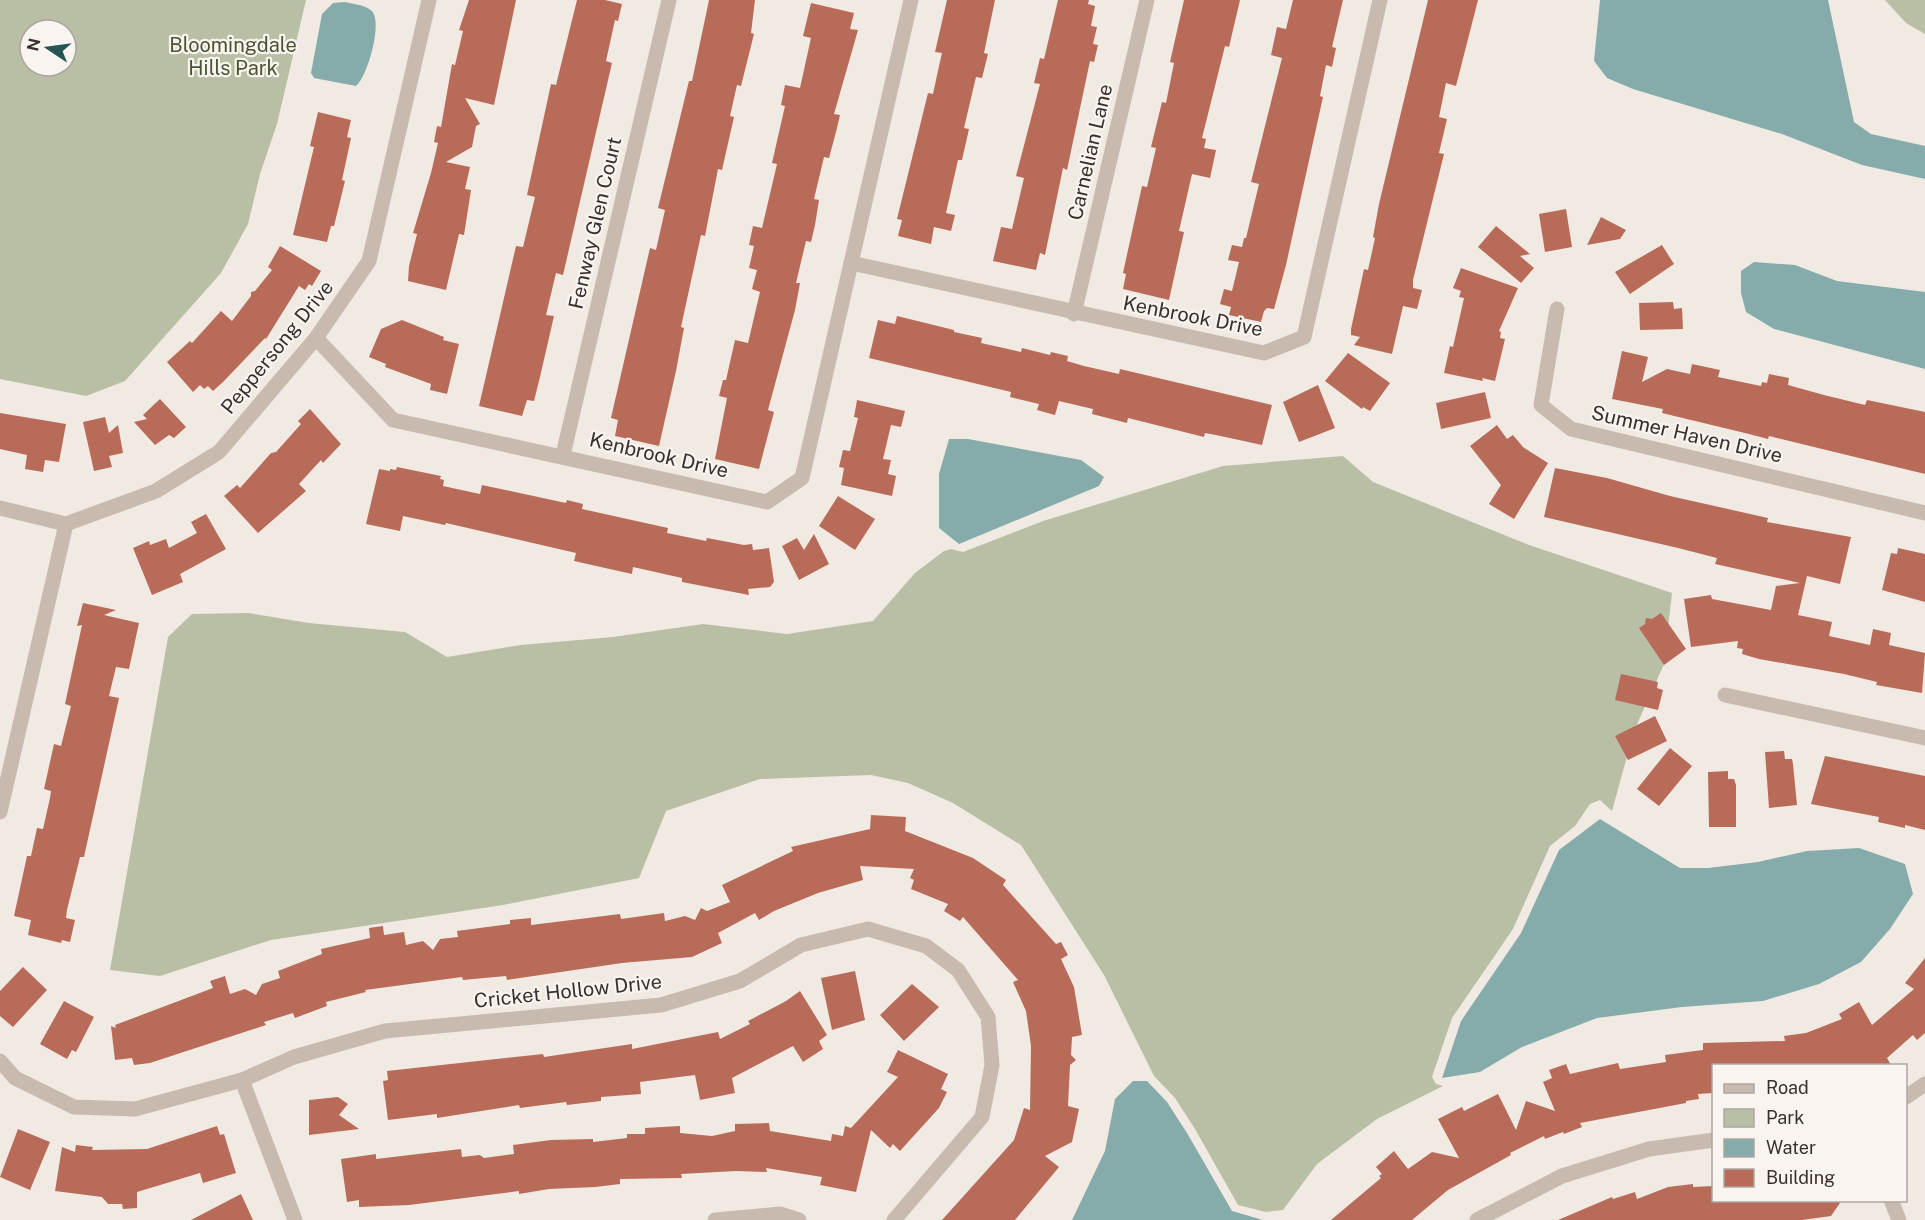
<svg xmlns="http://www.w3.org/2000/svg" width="1925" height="1220" viewBox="0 0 1925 1220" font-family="'Public Sans',sans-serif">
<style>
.green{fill:#b8bfa4;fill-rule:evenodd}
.water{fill:#85acab}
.building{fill:#b96b59}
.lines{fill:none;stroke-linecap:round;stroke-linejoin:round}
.minor{stroke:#c9baaf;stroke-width:15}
.labels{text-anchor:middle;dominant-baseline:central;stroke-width:4.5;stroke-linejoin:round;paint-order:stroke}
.park-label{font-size:20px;fill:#4a5433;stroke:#f9f4ef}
.street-label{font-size:20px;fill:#39302d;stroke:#f9f4ef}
</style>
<rect width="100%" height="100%" fill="#f1eae3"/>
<g class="green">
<path d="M0,0H306L277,124L260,174L248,224L221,273L125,381L86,396L0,379ZM30,30H66V66H30Z"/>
<path d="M1885,0H1925V34L1906,23Z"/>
<path d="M1343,456L1373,482L1529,545L1672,593L1664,664L1634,731L1612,811L1600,800L1590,804L1575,826L1550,846L1513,929L1452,1018L1432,1077L1436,1084L1443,1086L1377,1119L1317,1164L1283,1210L1266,1212L1238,1205L1195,1129L1175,1098L1154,1076L1104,975L1021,845L953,803L908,783L871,775L760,779L666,811L639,878L503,905L271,940L160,976L110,970L168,637L192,614L248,613L309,623L405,632L447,657L521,645L613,637L703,624L787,634L873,621L915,573L944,551L951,549L963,552L1043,521L1223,466Z"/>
</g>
<g class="water">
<path d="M1600,0H1828L1854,122L1871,134L1925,146V179L1862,165L1782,134L1633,89L1607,78L1594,61Z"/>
<path d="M345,2C354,4 365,5 372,11C383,23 367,78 356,86L314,78L311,73L322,14L333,3Z"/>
<path d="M1754,262L1795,265L1837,281L1925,292V369L1774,329L1746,312L1741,293V271Z"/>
<path d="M949,439H968L1081,460L1104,477L1099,486L959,544L939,528V474Z"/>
<path d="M1600,819L1680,868H1708L1758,862L1807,851L1859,848L1905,864L1913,894L1890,929L1861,962L1819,984L1763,1001L1682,1007L1597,1018L1522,1047L1480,1072L1442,1078L1461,1021L1521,933L1559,850Z"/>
<path d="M1133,1081H1147L1167,1102L1187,1133L1232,1211L1263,1220H1072L1105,1151L1115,1099Z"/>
</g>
<g class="building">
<path d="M469,0H516L494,105L465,98L480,124L476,126L472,147L446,162L470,167L465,189L471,190L464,235L459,234L446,290L408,281L409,266L417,234L413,233L431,173L438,143L434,142L437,126L441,127L452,64L455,65L463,31L459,30Z"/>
<path d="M577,0H605L622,4L618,21L615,20L606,61L612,63L563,275L556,273L546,315L554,316L540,377L534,401L527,400L522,416L479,406L516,246L523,247L535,197L527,195L551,84L556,85Z"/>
<path d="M709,0H755L751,33L754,34L741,86L737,85L730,116L734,117L722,170L718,169L705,236L701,235L681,327L684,328L676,371L659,446L615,436L618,420L611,418L650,248L656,250L665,210L658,208L689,81H692Z"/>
<path d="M947,0H995L984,53L988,54L982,78L976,77L964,128L969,129L962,160H958L946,213L955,215L951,231L934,227L931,244L898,236L902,220L897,219L928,93L933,94L939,66L942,53L935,52Z"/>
<path d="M1058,0H1089L1088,4L1095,6L1091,26L1097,27L1093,44L1098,45L1094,62L1090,61L1067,170L1063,168L1045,255L1040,253L1036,270L993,261L1001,227L1012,229L1024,178L1016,176L1040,84L1034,83L1040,58L1044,59Z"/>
<path d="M1184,0H1240L1229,47L1225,46L1202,138L1206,139L1204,148L1216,150L1210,178L1192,174L1179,231L1184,232L1169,300L1123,289L1126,274L1123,273L1142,186L1147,187L1156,148L1151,147L1162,102L1166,103L1174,63L1170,62Z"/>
<path d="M1293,0H1343L1332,47L1336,48L1332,67L1326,65L1320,96L1323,97L1286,265L1274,309L1267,308L1264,311L1261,322L1229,315L1231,307L1220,304L1224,289L1232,291L1239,262L1228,260L1232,245L1242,247L1244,238H1246L1259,184L1251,182L1282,58L1271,55L1277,27L1286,29Z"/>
<path d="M1428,0H1478L1456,86L1446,83L1439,117L1447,119L1439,153L1444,154L1413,280V288L1422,290L1417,309L1403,306L1392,354L1354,345L1360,337L1351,335V329L1364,269L1368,270L1375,238L1373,237L1379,204Z"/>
<path d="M811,3L854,13L850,29L858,30L834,114L840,115L836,132L829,158L824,157L814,199L819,200L815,225L811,242L806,241L796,283H800L795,310L768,410L774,412L759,469L715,459L727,398L719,396L723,380H726L735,340L748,343L760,292L752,289L757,270L749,268L754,246L749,245L753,226L762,228L777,164L772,163L785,106L781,105L785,85L800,88L811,38L803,36Z"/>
<path d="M318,112L351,120L347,137L351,138L342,180L345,181L334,226H331L327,242L293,235L314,147L310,146Z"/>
<path d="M1566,209L1572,247L1545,252L1539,214Z"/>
<path d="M1601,217L1626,230L1620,239L1587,245Z"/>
<path d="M1496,226L1530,254L1520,256L1534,268L1521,283L1478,247Z"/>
<path d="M1662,245L1674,264L1630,294L1615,272Z"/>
<path d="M280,246L321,271L312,286L309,284L305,290L299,286L266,339L265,338L223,382L213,391L208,386L204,389L200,385L193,392L167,362L190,341L192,343L221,311L232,321L251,296V292L255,291L272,270L268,267Z"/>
<path d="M1461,268L1518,288L1499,331L1501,332L1500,338L1505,339L1495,381L1482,378L1483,381L1444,373L1450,346L1453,347L1464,298L1459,297L1461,291L1453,288Z"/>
<path d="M1673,302L1674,309L1682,308L1683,329L1640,330L1639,303Z"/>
<path d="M897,316L954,330V332L982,338L981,343L1021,352L1022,348L1050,355L1051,352L1068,356L1067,361L1084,366L1119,374L1120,369L1272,405L1262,445L1216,435L1205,433L1204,437L1128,418L1127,423L1092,414L1093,409L1059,401L1055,415L1037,410L1039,404L1010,397L1011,392L869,358L878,320L895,324Z"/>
<path d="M402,320L444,337L443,340L459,344L447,394L430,390L431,384L385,367L386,364L369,357L381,329Z"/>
<path d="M1622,351L1648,357L1642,382L1667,369L1690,374L1692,364L1720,370L1718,377L1761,386L1762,382L1767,383L1769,374L1789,378L1788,385L1824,395L1865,405L1867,400L1925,412V474L1769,436L1768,439L1749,434L1662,413L1663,409L1612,399Z"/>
<path d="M1348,353L1390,383L1370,411L1363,407L1362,409L1325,381Z"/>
<path d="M1318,385L1335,428L1299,442L1283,402Z"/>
<path d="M1485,392L1491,418L1441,429L1436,403Z"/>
<path d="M160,399L186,427L174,438L169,435L155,445L134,422L147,419L143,415Z"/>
<path d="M857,400L905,411L901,427L891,425L883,459L891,460L888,474L896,476L892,496L841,485L844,468L839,467L843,450L850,451L858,418L854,417Z"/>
<path d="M310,409L341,444L323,463L321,460L299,484L306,491L258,533L224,496L237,485L240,488L271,453L276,452L301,424L298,421Z"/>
<path d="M0,413L66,424L59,462L45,460L43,472L25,469L27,455L0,449Z"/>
<path d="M105,417L109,433L118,425L123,453L109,456L112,467L94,471L83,422Z"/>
<path d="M1497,425L1507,439L1513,435L1523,447L1548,463L1514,519L1489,504L1501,485L1470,446Z"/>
<path d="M397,467L441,476L440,479L444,480L443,486L480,494L482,485L566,503L567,500L583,504L582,509L668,528L667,533L706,541L707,538L744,545L752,544L753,550L769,548L774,582L770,587L748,589L749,595L682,582V578L633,567L632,574L574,561L576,553L446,523L445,525L403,516L400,531L366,524L379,469L390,471V469L396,470Z"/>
<path d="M1555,468L1607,478L1670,496L1768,518L1767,522L1851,537L1840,584L1807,576L1798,615L1832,622L1829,636L1870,645L1873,629L1891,633L1889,645L1925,653L1922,693L1876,685L1877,682L1844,674L1759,659L1742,654L1743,649L1737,648L1738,641L1691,647L1684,599L1711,595L1712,599L1771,610L1776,586L1800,583L1715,564L1717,558L1678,548L1544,517Z"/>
<path d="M838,496L875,519L855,550L819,526Z"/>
<path d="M206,514L226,549L180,574L183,582L152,595L133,548L149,541L150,545L166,539L169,548L197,533L191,522Z"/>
<path d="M814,534L829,564L799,580L782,546L797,538L804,550Z"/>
<path d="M1898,548L1925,554V602L1882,590L1891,553L1897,554Z"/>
<path d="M83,603L116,610L104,615L139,623L129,669L116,667L109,696L119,698L84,857H80L67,910L66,918L75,920L70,942L62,940L61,943L28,935L31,920L14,916L27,856H31L37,828L43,829L50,798L51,791L44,789L54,744L61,746L71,706L65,704L82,625L77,626Z"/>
<path d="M1661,613L1686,649L1664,665L1639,628L1645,624L1646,618L1652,619Z"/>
<path d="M1621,674L1658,682L1657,688L1663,690L1658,710L1615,700Z"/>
<path d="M1655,716L1667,741L1628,760L1615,736Z"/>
<path d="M1670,748L1692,766L1659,806L1637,789Z"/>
<path d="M1784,751L1785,759H1792L1793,764L1797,805L1769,808L1765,752Z"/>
<path d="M1825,756L1925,776V830L1905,825V828L1878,822L1879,817L1811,804Z"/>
<path d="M1728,771V779H1734L1736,785V827H1709L1708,772Z"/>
<path d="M871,815L906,817L905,831L973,858L1006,880L1003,885L1056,944L1061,942L1068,955L1061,959L1074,987L1082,1035L1072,1037L1071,1055L1076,1060L1070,1065L1068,1106L1079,1109L1072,1142L1045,1156L1059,1167L1015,1220H942L1014,1140L1024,1108L1030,1110L1031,1046L1026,1011L1013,982L1018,980L963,917L960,921L944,911L948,904L911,889L914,880L910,878L914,869L860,866L863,880L818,893L774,911L759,920L755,913L718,933L722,943L692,957L622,963L507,980L506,976L463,980L462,977L365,990L366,992L326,1002L327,1006L295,1018L293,1013L264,1022L266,1025L150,1063L134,1065L132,1058L115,1060L111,1026L116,1028L115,1025L213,988L210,981L225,976L230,994L245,989L256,995L262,984L280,978L278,971L322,954L321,949L370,938L369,928L383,926L384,935L404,932L406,945L423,941L433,950L440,939L458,937L457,931L510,924V920L531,918V925L620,914L621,919L664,913L665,921L685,916L695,920L701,908L707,911L730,902L722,885L793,851L791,847L870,829Z"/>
<path d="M1925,958V1033L1917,1040L1913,1035L1887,1058L1891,1065H1713V1093L1698,1094L1699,1099L1686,1101V1103L1580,1123L1582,1127L1564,1134L1563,1132L1545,1139L1544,1136L1510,1153L1511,1155L1448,1190L1412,1220H1331L1381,1178L1379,1176L1382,1174L1376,1167L1394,1151L1408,1169L1432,1152L1459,1158L1438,1119L1462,1107L1464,1111L1498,1094L1516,1130L1526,1101L1555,1111L1543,1082L1552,1078L1549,1070L1566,1064L1570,1074L1618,1063L1620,1069L1666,1062L1665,1055L1703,1050V1043L1785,1041L1784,1036L1806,1033L1842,1019L1839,1014L1859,1002L1872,1025L1914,989L1905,983Z"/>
<path d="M23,967L47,990L13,1027L0,1016V991Z"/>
<path d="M855,971L865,1020L832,1030L821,978Z"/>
<path d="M912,984L939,1007L904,1041L880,1015Z"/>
<path d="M800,991L827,1035L819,1041L823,1049L803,1062L793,1046L732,1078L735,1093L700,1100L695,1075L640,1082L641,1094L601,1097V1101L567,1105L566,1102L520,1108L519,1105L437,1118V1114L388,1120L383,1081L388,1080L387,1071L543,1054L544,1057L632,1044V1049L718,1032L720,1039L750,1024L748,1021L786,1001Z"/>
<path d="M64,1001L94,1017L76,1052L72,1050L67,1059L40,1044Z"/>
<path d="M898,1050L948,1074L941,1089L947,1092L939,1108L900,1151L893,1144L890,1148L871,1130L856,1192L820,1185L822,1177L766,1168L767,1172L736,1171L681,1174L682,1178L620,1179V1184L595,1187L549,1189L519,1194V1191L409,1205L359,1207V1200L347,1202L341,1159L376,1154V1159L461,1149L462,1157L480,1155L484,1158L514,1154L513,1145L551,1140L593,1139V1142L627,1138V1134H645V1128L680,1126V1133L712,1136L735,1131V1124L769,1123L770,1131L831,1141L832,1134L843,1136L845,1126L851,1128L898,1077L887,1072Z"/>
<path d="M338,1097L348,1104L339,1115L359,1129L309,1135V1100Z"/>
<path d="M217,1126L220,1135L224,1134L236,1173L203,1183L200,1173L137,1192V1208L123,1209L122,1204H108L102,1197L55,1191L62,1147L75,1152L76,1145L93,1147L92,1150L147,1149Z"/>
<path d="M18,1129L50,1142L30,1190L0,1177Z"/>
<path d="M1693,1184V1187L1713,1186V1200H1842L1831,1216L1802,1220H1558L1612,1197L1613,1199L1635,1192L1637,1199L1668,1187Z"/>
<path d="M241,1194L253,1220H191Z"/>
</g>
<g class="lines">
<g class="minor">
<path d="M851,263L1264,353L1304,337L1380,0"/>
<path d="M1557,309L1541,405L1571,429L1925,513"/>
<path d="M1074,314L1147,0"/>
<path d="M316,338L393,420L767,502L802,478L911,0"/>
<path d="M563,455L669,0"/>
<path d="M0,508L66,524L156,491L219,452L316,338L369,261L429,0"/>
<path d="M1725,695L1925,738"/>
<path d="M0,812L66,524"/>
<path d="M0,1061L15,1078L74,1107L135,1109L242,1080L294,1057L385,1031L661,1005L740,981L801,945L868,929L926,946L958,970L988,1017L992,1065L982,1117L894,1220"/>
<path d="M242,1080L295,1220"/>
<path d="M1906,1097L1925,1084"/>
<path d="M1891,1200L1899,1220"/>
<path d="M715,1220L780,1214L799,1220"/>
<path d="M1477,1220L1562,1176L1649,1149L1714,1140"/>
</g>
</g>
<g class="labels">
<g class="park-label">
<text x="233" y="45">Bloomingdale<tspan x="233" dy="23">Hills Park</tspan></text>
</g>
<g class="street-label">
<text transform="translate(1090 152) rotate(-77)">Carnelian Lane</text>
<text transform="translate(595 223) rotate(-77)">Fenway Glen Court</text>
<text transform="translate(1193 316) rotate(11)">Kenbrook Drive</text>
<text transform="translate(277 347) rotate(-51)">Peppersong Drive</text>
<text transform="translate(1687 434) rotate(13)">Summer Haven Drive</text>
<text transform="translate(659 455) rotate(13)">Kenbrook Drive</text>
<text transform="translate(568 991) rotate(-6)">Cricket Hollow Drive</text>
</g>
</g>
<rect x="1712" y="1064" width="195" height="138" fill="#f9f4ef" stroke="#aca6a1" stroke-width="1.5"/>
<rect x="1724" y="1084" width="30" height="9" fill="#c9baaf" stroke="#aca6a1" stroke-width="1.5"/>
<text x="1766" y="1094" font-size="18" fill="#39302d">Road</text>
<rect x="1724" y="1109" width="30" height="18" fill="#b8bfa4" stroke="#aca6a1" stroke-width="1.5"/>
<text x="1766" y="1124" font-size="18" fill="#39302d">Park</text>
<rect x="1724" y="1139" width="30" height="18" fill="#85acab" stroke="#aca6a1" stroke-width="1.5"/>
<text x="1766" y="1154" font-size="18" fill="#39302d">Water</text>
<rect x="1724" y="1169" width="30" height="18" fill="#b96b59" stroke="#aca6a1" stroke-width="1.5"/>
<text x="1766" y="1184" font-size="18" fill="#39302d">Building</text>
<g transform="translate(48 48) rotate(283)"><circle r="28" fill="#f9f4ef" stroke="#aca6a1" stroke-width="1.5"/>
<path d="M0-4.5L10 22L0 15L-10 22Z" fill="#265556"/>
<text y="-9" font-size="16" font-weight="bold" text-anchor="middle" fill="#39302d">N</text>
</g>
</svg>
